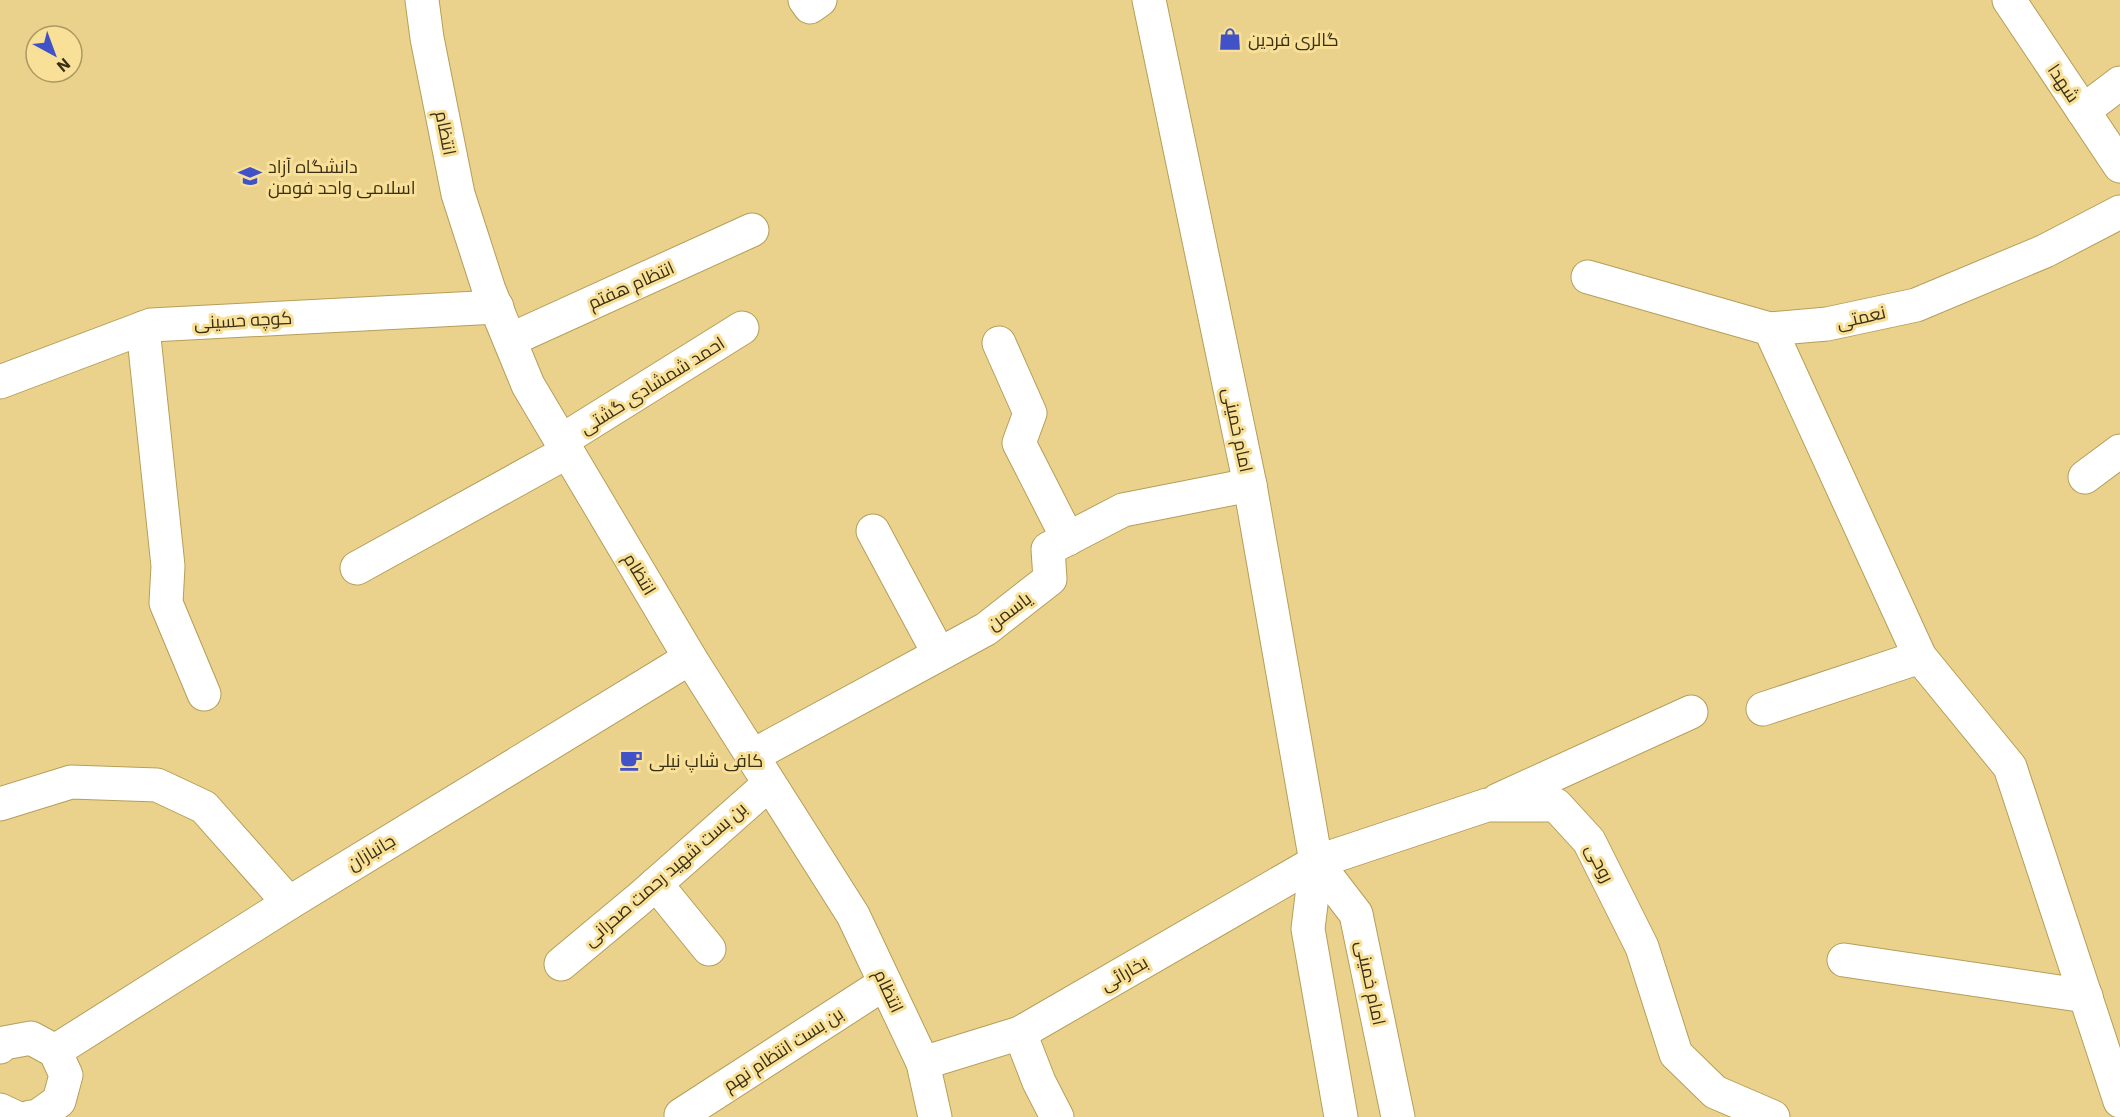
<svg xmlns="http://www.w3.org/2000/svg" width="2120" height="1117" viewBox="0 0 2120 1117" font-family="'IBM Plex Sans',Cairo,sans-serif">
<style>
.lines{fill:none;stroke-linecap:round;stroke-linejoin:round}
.minor-casing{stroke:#b69e59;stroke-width:35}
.major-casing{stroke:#b69e59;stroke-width:35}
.minor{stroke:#fff;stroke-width:33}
.major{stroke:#fff;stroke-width:33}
.labels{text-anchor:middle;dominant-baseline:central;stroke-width:6;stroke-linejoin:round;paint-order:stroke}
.poi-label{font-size:18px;fill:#392f12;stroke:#f8e098;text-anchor:start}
.street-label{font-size:18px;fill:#392f12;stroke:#f8e098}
</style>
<rect width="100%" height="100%" fill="#ebd28c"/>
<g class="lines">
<g class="minor-casing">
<g id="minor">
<path d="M422,0L427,38L458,194L489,290L528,385L690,658L853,915L923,1063L935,1117"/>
<path d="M805,0L810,7L820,0"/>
<path d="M2083,111L2120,83"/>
<path d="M1588,277L1770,329L1827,324L1916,305L2045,251L2120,212"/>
<path d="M143,328L168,566L166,603L204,694"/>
<path d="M1770,329L1920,657L2010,767L2120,1101"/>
<path d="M510,340L752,230"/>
<path d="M999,343L1030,413L1019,443L1068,539"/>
<path d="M0,382L151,325L497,307"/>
<path d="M561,441L742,328"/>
<path d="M2085,477L2120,451"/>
<path d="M873,531L939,654"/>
<path d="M357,568L567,452"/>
<path d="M1763,709L1920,657"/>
<path d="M752,756L986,629L1050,579L1048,549L1123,510L1250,485"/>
<path d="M1498,800L1691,712"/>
<path d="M0,804L71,782L157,785L204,807L289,903"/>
<path d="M656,884L709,949"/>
<path d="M1844,960L2086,996"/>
<path d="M561,964L639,899L769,784"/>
<path d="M1020,1033L1039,1082L1057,1117"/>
<path d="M0,1047L4,1043L31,1038L55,1051L66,1075L59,1101L38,1116L30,1117"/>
<path d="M55,1051L289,903L690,658"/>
<path d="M923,1063L1020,1033L1316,862L1487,805H1556L1589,841L1642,947L1676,1054L1715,1092L1773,1117"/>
<path d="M0,1110L15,1117"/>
<path d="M681,1115L885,983"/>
</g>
</g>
<g class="major-casing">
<g id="major">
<path d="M1149,0L1250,485L1316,862L1308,929L1341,1117"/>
<path d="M2009,0L2120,166"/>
<path d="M1316,862L1356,914L1398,1117"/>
</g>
</g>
<use href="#minor" class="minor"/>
<use href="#major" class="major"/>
</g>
<defs>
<g id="shop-bare" transform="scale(1.8)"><path d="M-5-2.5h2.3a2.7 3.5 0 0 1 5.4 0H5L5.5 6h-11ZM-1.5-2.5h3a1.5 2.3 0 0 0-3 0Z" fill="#4052c6" stroke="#f8e098" stroke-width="2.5" paint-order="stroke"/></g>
<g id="university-bare" transform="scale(1.8)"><path d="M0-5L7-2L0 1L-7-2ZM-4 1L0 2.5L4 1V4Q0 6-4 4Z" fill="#4052c6" stroke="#f8e098" stroke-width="2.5" paint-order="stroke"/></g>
<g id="cafe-bare" transform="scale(1.8)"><path d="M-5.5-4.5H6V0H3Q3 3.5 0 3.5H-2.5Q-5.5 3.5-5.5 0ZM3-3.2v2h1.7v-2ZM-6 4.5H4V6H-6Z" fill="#4052c6" stroke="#f8e098" stroke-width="2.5" paint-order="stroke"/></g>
</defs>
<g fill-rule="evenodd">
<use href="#shop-bare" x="1230" y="39"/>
<use href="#university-bare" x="250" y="176"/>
<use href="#cafe-bare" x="631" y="760"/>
</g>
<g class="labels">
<g class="poi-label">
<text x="1248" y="39">گالری فردین</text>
<text x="268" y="166">دانشگاه آزاد<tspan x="268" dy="21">اسلامی واحد فومن</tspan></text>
<text x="649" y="760">کافی شاپ نیلی</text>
</g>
<g class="street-label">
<text transform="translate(2064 83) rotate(56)">شهدا</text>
<text transform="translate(446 133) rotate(79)">انتظام</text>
<text transform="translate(631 285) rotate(-24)">انتظام هفتم</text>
<text transform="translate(1861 317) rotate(-13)">نعمتی</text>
<text transform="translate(243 320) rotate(-3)">کوچه حسینی</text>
<text transform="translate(652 385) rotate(-32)">احمد شمشادی گشتی</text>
<text transform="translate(1238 430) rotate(78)">امام خمینی</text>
<text transform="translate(640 574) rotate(59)">انتظام</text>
<text transform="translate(1009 611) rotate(-37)">یاسمن</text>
<text transform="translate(371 852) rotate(-31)">جانبازان</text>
<text transform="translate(1600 863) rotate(63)">روحی</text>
<text transform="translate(665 874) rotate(-41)">بن بست شهید رحمت صحرانی</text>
<text transform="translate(1124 973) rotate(-30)">بخارائی</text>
<text transform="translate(1371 983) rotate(78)">امام خمینی</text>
<text transform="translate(889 991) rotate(65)">انتظام</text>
<text transform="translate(783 1049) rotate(-33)">بن بست انتظام نهم</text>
</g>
</g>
<g transform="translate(54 54) rotate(139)"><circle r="28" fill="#f8e098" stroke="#ac9962" stroke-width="1.5"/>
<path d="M0-4.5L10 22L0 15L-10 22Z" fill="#4052c6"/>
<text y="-9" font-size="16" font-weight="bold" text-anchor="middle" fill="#392f12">N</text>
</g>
</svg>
